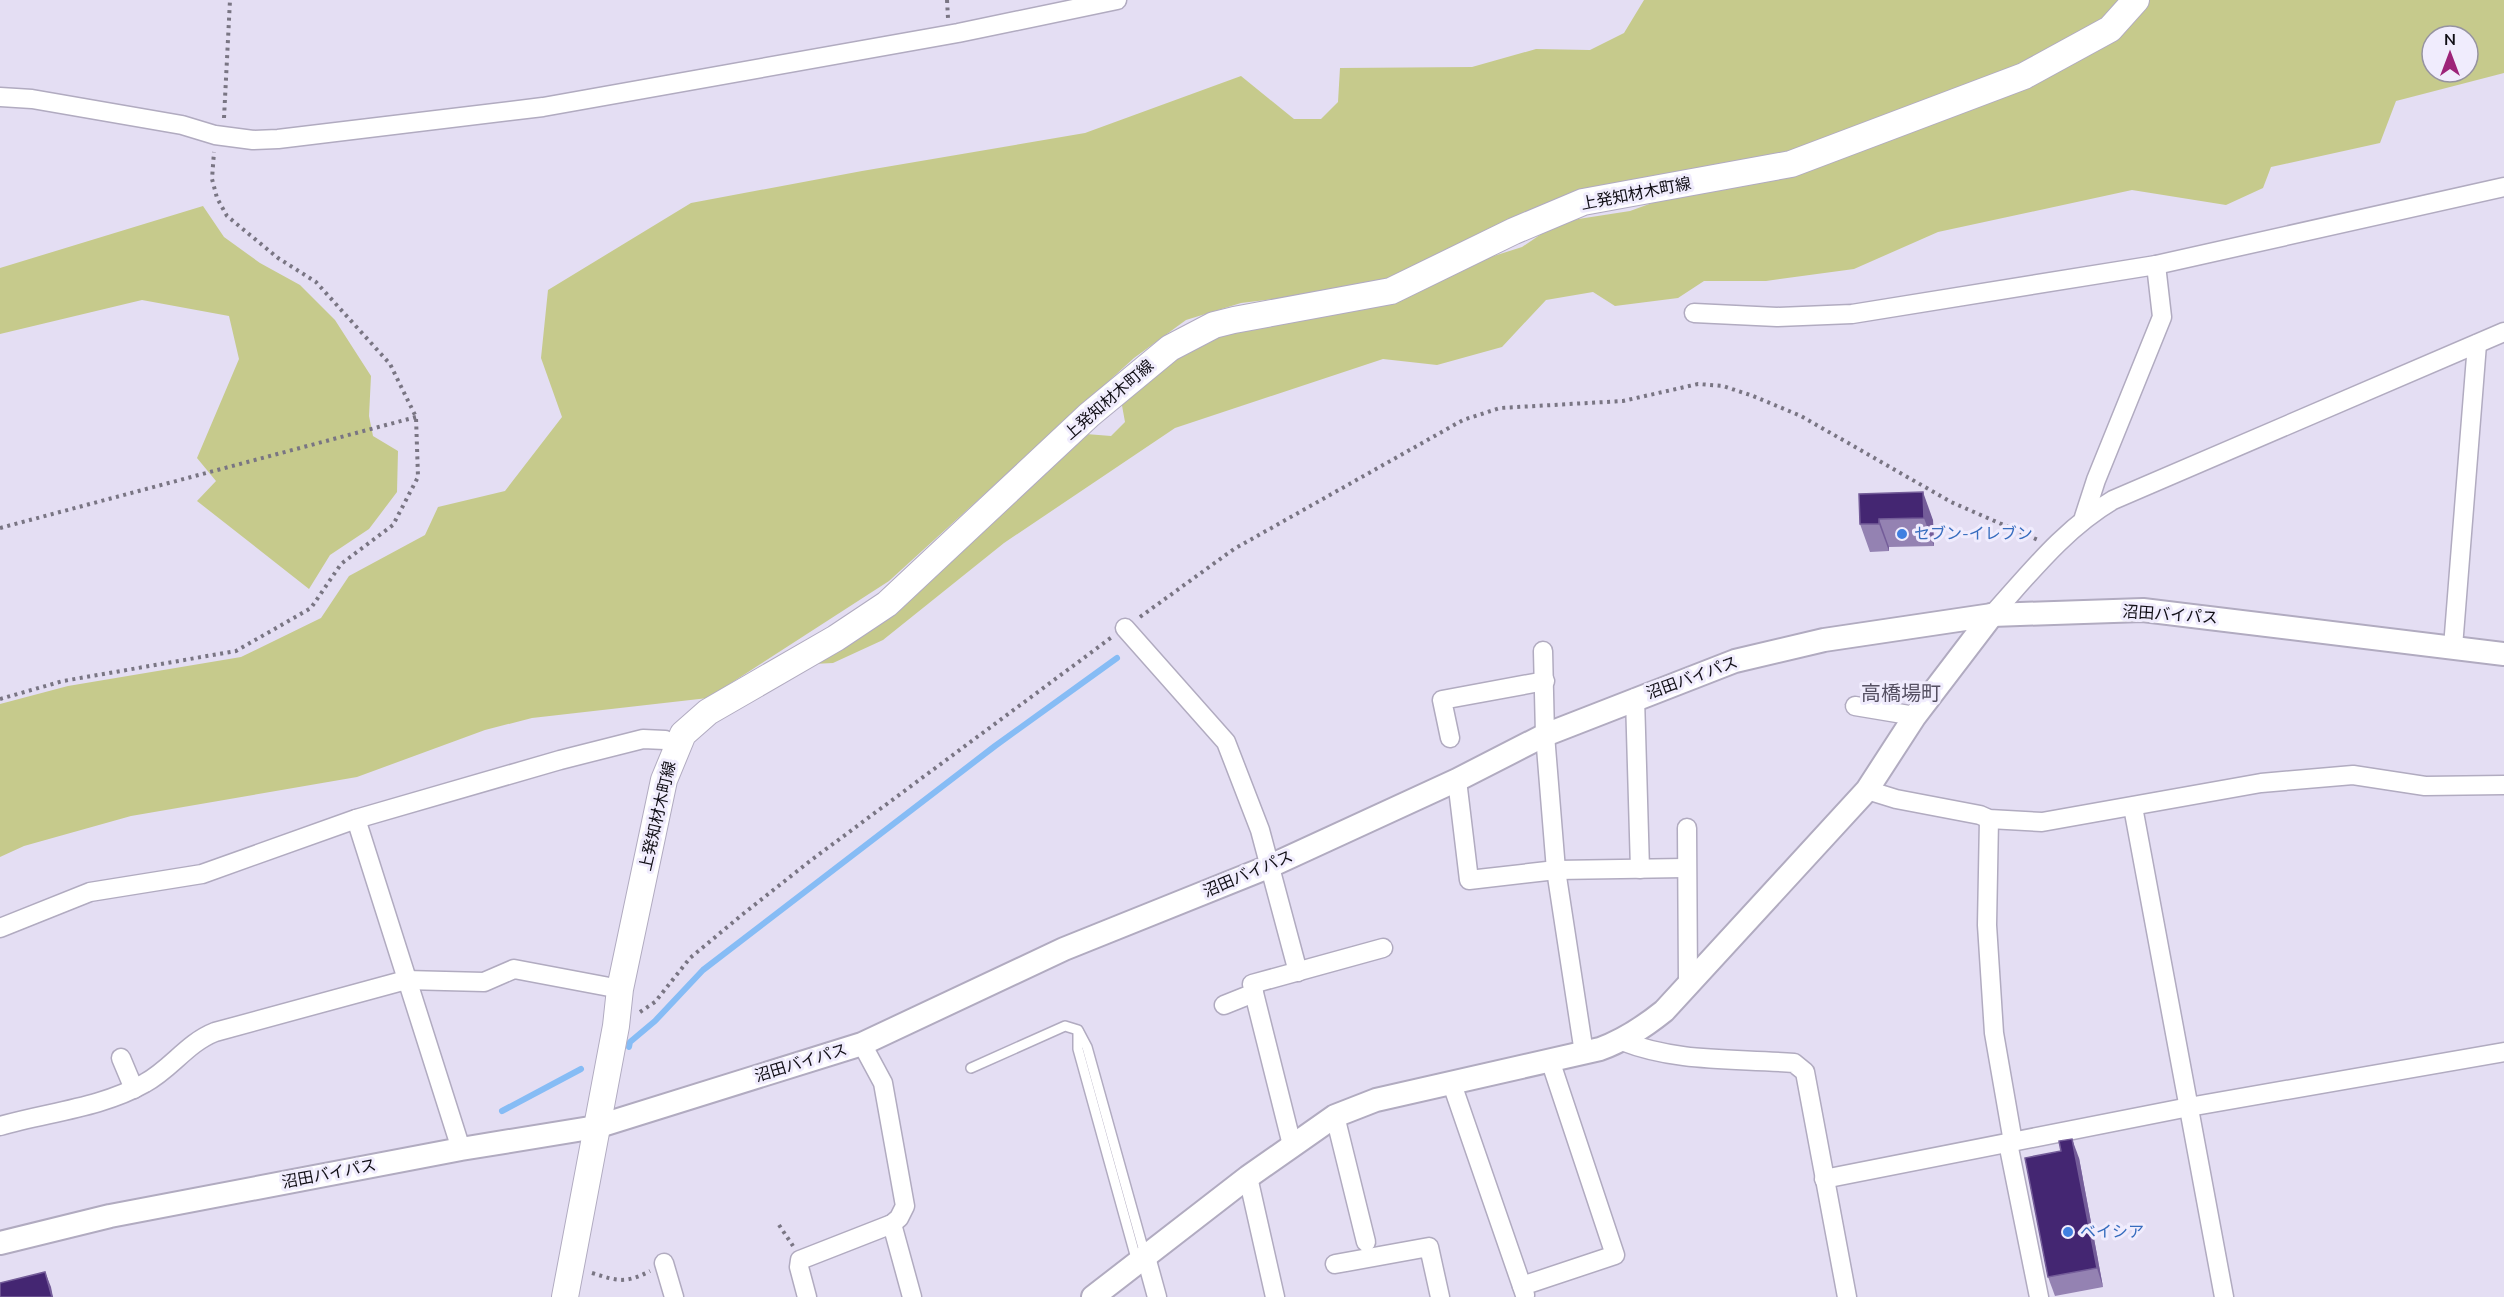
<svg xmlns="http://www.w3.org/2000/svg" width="2504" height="1297" viewBox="0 0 2504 1297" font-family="'Nunito Sans','Noto Sans JP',sans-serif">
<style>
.green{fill:#c6ca8c;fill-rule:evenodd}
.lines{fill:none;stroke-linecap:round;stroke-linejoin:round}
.stream{stroke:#86bcf5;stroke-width:6}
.service-casing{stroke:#b1abc0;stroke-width:12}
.minor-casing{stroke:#b1abc0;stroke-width:21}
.tertiary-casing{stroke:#b1abc0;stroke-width:26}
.secondary-casing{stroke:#b1abc0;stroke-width:28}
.path{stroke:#797583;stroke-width:4;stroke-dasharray:3 4.5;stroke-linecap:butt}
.service{stroke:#fff;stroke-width:9}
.minor{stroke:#fff;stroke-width:18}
.tertiary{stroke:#fff;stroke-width:22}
.secondary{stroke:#fff;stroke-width:26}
.wall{fill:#9482b2}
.shaded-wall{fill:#745d99}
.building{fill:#442672;stroke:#745d99;stroke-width:1.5}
.shop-dot{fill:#3f7fe0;stroke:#f0ecfd;stroke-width:2}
.labels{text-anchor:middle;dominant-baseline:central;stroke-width:6;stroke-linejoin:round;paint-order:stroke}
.street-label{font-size:16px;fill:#100e15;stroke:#f0ecfd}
.shop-label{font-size:16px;fill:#366cbe;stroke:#f0ecfd;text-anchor:start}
.quarter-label{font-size:20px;fill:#555062;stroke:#f0ecfd}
</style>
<rect width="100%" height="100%" fill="#e4def3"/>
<g class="green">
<path d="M1644,0H2122L2104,20L2016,69L1783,154L1531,213L1473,237L1426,262L1384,280L1342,291L1241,303L1186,320L1134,358L889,581L708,698L532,718L485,730L357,777L131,816L24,846L0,857V704L68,686L241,657L321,618L349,576L425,535L438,507L505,491L562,417L541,358L548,290L691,203L862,171L1085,133L1241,76L1294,119H1321L1338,102L1340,68L1472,67L1536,49L1590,50L1624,33Z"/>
<path d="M2148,0H2504V73L2396,101L2380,143L2271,167L2263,188L2226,205L2132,190L1938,232L1854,269L1766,281H1704L1678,298L1615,306L1593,292L1546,300L1502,347L1437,365L1383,359L1175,428L1004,543L883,640L833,663L813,664L1086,434L1111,436L1125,422L1121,400L1151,373L1229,330L1475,262L1522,247L1559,222L1630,211L2119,33ZM2432,36H2468V72H2432Z"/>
<path d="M203,206L224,237L260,263L300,285L335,320L371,376L369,416L373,436L398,451L397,492L369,529L330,555L309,589L197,501L216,481L197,458L239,359L229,316L142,300L0,334V268Z"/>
</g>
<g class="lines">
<g class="stream">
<path d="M629,1047L630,1042L655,1021L703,970L995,746L1117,658"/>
<path d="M502,1111L581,1069"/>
</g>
<g class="service-casing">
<g id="service">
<path d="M1078,1031V1049L1137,1262"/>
<path d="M971,1068L1065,1026L1078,1030L1087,1047L1145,1255"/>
</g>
</g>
<g class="minor-casing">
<g id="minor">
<path d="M0,97L32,99L182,125L215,135L253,140L278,139L543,107L958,33L1117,0"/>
<path d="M1694,313L1777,317L1852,314L2156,265"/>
<path d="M2084,517L2096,480L2162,317L2156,265L2504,187"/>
<path d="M1992,615C2030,573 2064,529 2113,500L2504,332"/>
<path d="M1125,628L1226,742L1260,830L1298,972"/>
<path d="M2453,647L2477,344"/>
<path d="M1543,651L1545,735L1556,870L1584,1053"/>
<path d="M1635,698L1640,869"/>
<path d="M1855,706L1915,716"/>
<path d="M1450,738L1442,700L1545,681"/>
<path d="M1457,780L1469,880L1556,870L1685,868"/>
<path d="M1867,790L1896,799L1980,815L1989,819L2042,822L2261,783L2353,775L2425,786L2504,785"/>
<path d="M2133,807L2224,1297"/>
<path d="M356,819L461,1149"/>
<path d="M1989,819L1987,925L1994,1033L2013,1142"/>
<path d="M1687,828L1688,984"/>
<path d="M0,928L90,892L202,874L356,819L560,760L643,739L665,740L676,746"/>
<path d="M1254,993L1292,1145"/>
<path d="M1224,1005L1254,993L1252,984L1383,948"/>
<path d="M1622,1041C1678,1063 1735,1058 1794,1063L1805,1072L1847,1297"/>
<path d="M121,1058L134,1089"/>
<path d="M1452,1084L1525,1295"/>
<path d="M1335,1116L1366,1242"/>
<path d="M0,1126C48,1112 101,1108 145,1083C171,1069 187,1043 215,1032L406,980L484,982L514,969L620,989"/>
<path d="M2008,1143L2039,1297"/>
<path d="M1248,1177L1275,1297"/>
<path d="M1824,1179L2189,1107L2504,1052"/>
<path d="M892,1224L912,1297"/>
<path d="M1146,1257L1157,1297"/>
<path d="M664,1263L674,1297"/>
<path d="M1335,1264L1429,1247L1440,1297"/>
<path d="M1522,1286L1615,1255L1550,1060"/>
<path d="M807,1297L799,1267L800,1260L892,1224L899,1218L905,1206L883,1083L862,1044"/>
</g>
</g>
<g class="tertiary-casing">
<g id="tertiary">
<path d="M0,1243L110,1216L461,1149L596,1127L862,1044L1064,949L1268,867L1457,780L1545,735L1735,661L1824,640L1992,615L2143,610L2504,654"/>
<path d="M1093,1297L1248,1177L1335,1116L1376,1100L1600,1049C1625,1040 1644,1027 1664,1011L1867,790L1915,716L1992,615"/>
</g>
</g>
<g class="secondary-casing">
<path id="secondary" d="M565,1297L616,1026L620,989L664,780L683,734L708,712L836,638L887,604L1089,415L1170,348L1214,325L1234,320L1391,291L1514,231L1583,202L1791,164L2024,76L2110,29L2136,0"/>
</g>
<g class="path">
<path d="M947,0L948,18"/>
<path d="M224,118L230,0"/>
<path d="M0,528L416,417"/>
<path d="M1140,617L1234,549L1463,420L1500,408L1623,401L1698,384L1723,386L1753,396L1801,416L1951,502L2038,540"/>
<path d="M0,699L63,681L236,651L311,608L341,564L393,525L418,477L416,417L390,364L316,282L278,258L227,216L217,198L212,179L214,152"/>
<path d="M640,1012L655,1002L690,958L743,914L810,861L1112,637"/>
<path d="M779,1225L793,1246"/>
<path d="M592,1273C618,1281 625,1284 650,1271"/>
</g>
<use href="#service" class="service"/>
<use href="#minor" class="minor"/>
<use href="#tertiary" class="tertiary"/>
<use href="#secondary" class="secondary"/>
</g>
<g class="wall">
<path d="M1859,494L1933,520L1934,546L1889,547V551L1870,552L1860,524Z"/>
<path d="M2061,1151L2079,1158L2103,1287L2055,1296L2048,1277Z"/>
</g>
<g class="shaded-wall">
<path d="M1923,492L1933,520L1934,546L1924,518Z"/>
<path d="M1879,519L1889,547V551L1879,524Z"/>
<path d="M2072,1139L2079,1158L2103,1287L2097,1268Z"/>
<path d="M45,1272L51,1287L53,1297H52Z"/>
</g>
<g class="building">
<path d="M1923,492L1924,518L1879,519V524H1860L1859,494Z"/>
<path d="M2072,1139L2097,1268L2048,1277L2025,1158L2061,1151L2059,1141Z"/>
<path d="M45,1272L52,1297H0V1283Z"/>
</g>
<g class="shop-dot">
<circle cx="1902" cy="534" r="6"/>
<circle cx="2068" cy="1232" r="6"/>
</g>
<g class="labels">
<g class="street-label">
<text transform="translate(1636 194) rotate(-11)">上発知材木町線</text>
<text transform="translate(1109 400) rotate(-41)">上発知材木町線</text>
<text transform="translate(2170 615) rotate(4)">沼田バイパス</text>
<text transform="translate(1692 678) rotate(-20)">沼田バイパス</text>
<text transform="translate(658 816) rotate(-77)">上発知材木町線</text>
<text transform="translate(1248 874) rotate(-23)">沼田バイパス</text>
<text transform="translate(801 1063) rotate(-17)">沼田バイパス</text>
<text transform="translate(329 1174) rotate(-11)">沼田バイパス</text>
</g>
<g class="shop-label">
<text x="1914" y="534">セブン-イレブン</text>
<text x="2080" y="1232">ベイシア</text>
</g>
<g class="quarter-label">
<text x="1901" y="693">高橋場町</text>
</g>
</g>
<g transform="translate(2450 54)"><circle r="28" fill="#f0ecfd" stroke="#9693a0" stroke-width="1.5"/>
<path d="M0-4.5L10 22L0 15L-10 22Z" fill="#9d2379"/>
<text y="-9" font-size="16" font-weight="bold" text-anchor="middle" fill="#100e15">N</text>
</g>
</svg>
